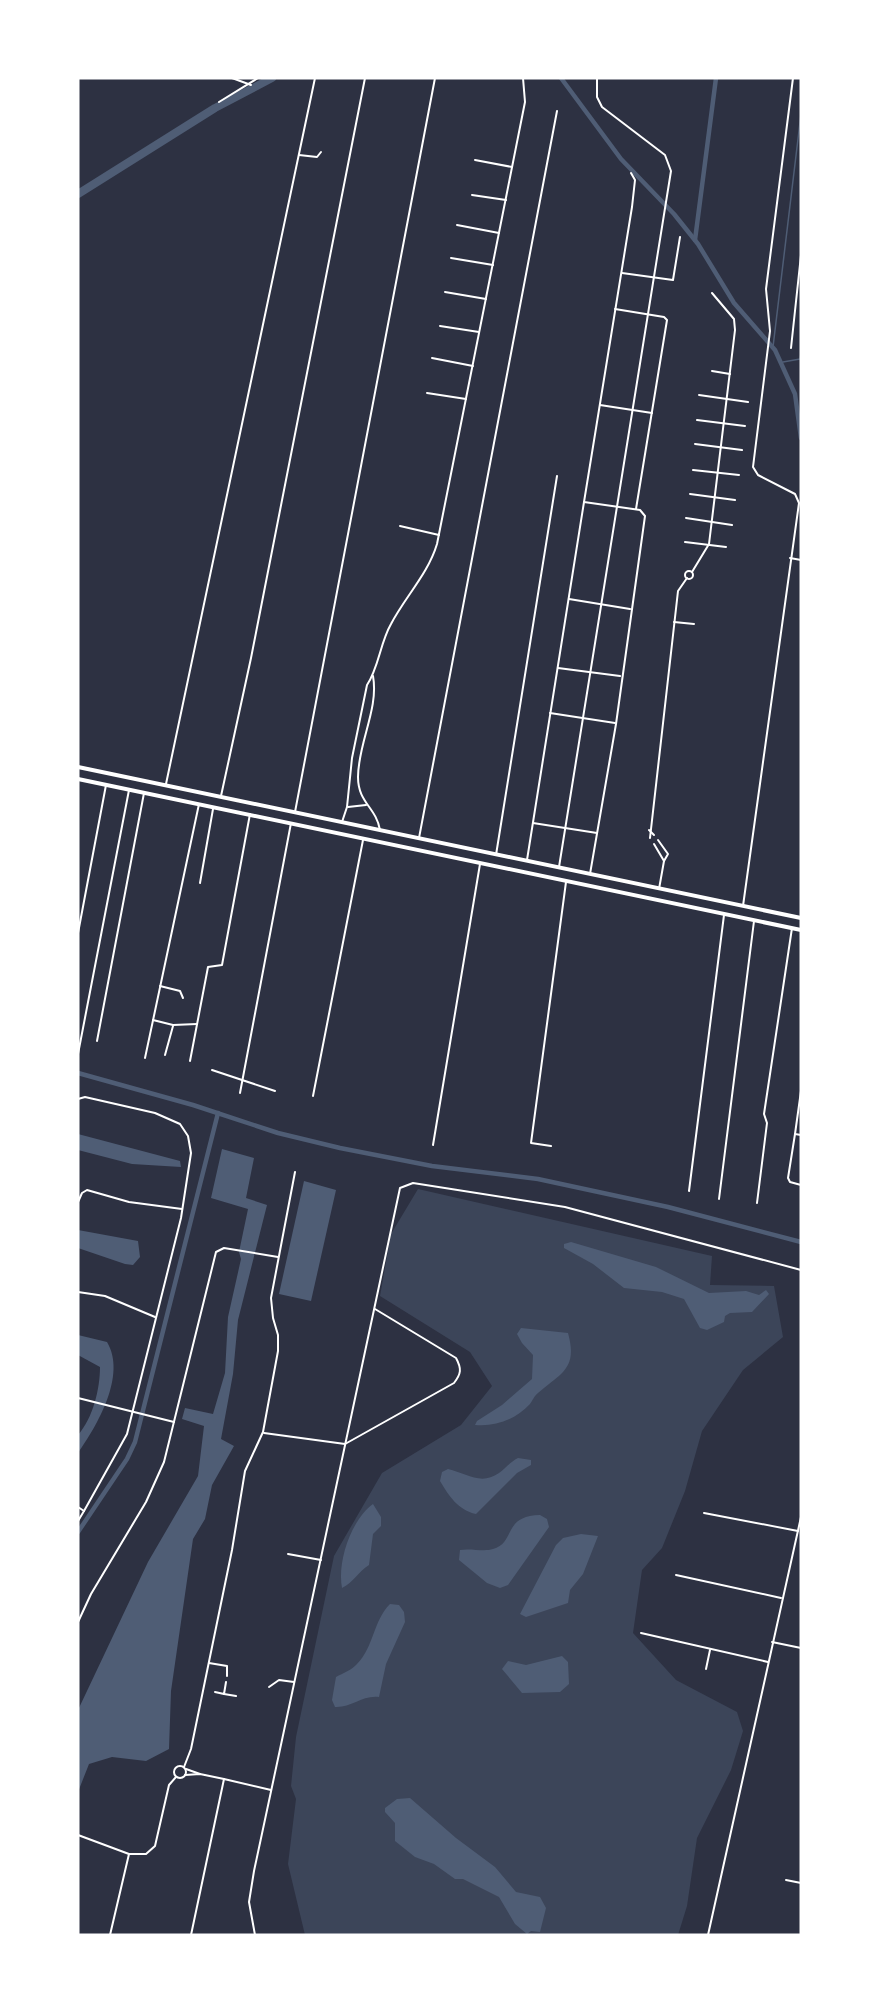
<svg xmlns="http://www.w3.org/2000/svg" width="879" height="2013" viewBox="0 0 879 2013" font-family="Quicksand,sans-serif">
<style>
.green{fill:#3c4559}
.water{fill:#4f5d75}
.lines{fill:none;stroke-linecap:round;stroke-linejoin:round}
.stream{stroke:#4f5d75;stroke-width:1.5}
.canal{stroke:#4f5d75;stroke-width:4.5}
.river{stroke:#4f5d75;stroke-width:8}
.minor{stroke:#fff;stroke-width:2}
.primary{stroke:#fff;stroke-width:4}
</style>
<rect width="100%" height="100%" fill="#2d3142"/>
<path class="green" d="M418,1189L712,1256L710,1285L774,1286L783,1337L743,1370L702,1431L685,1491L662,1548L642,1570L633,1633L676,1680L737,1712L743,1731L731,1770L697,1838L687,1906L678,1935H305L288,1864L296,1799L291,1786L296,1737L334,1556L382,1473L461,1425L492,1386L470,1352L380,1296L391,1234Z"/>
<g class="water">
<path d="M78,1134L180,1161L181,1167L132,1164L78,1150Z"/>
<path d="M222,1149L254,1158L246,1198L267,1205L238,1320L233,1374L221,1439L234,1446L212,1485L205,1519L193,1539L171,1691L169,1749L146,1761L112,1757L89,1764L78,1792V1710L148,1562L198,1476L204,1426L182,1419L185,1408L213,1414L225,1373L228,1317L241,1259L239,1252L248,1209L211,1198Z"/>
<path d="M304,1181L336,1190L311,1301L279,1294Z"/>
<path d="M78,1230L138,1241L140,1257L133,1265L125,1264L78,1248Z"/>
<path d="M571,1242L656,1267L709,1293L746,1291L759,1295L766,1290L769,1294L752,1312L730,1313L725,1316L724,1322L707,1330L700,1328L684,1299L662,1292L624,1288L593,1264L564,1248V1244Z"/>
<path d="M521,1328L568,1333C578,1369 561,1373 538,1393C534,1396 533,1400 530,1404C516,1419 496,1427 475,1425L477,1421L502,1405L532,1379L533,1355L522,1343L517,1334Z"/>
<path d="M78,1335L107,1342C127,1375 97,1426 78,1453V1435C93,1418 100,1389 100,1367L78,1355Z"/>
<path d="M518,1458L531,1460V1465L517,1473L476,1514C458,1510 449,1496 440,1481L442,1472L448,1469C466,1473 481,1486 499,1473C506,1468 510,1462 518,1458Z"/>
<path d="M373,1504L381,1517V1526L373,1534L369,1565C358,1572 353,1583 342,1588C337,1562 351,1520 373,1504Z"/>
<path d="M540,1515L547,1519L549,1527L508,1585L500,1588L487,1583L459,1560L460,1550C471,1548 484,1552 493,1549C516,1543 502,1516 540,1515Z"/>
<path d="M581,1534L598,1536L583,1574L570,1590L568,1603L526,1617L520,1614L556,1545L563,1538Z"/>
<path d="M390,1604L399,1605L404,1612L405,1622L386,1664L379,1697C362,1695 351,1708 335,1707L332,1700L336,1677C343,1673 352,1670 357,1664C374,1647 373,1621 390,1604Z"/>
<path d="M562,1656L568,1662L569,1684L560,1692L522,1693L502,1669L508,1661L526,1665Z"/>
<path d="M410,1798L456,1838L495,1867L516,1892L540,1897L546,1908L540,1932L531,1931L527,1934L515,1924L499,1897L463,1879H455L434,1864L415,1857L395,1841V1823L385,1812V1808L397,1799Z"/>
</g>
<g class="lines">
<g class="stream">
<path d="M773,347L801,114"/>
<path d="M783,362L800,359L801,353"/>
</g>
<g class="canal">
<path d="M561,78L621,159L674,214L698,244L734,303L775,350L795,394L801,438"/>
<path d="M695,240L716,78"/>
<path d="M78,1073L193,1105L278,1133L340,1148L432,1166L538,1179L668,1207L801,1242"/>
<path d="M78,1532L127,1459L135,1442L218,1113"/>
</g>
<path class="river" d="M78,194L215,108L272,78"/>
<g class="minor">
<path d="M232,78L251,85"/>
<path d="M219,102L258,78"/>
<path d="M299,155L317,157L321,152"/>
<path d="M475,160L512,167"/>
<path d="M472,195L506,200"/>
<path d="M457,225L499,233"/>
<path d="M451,258L493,265"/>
<path d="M622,273L673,280L680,237"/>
<path d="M445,292L486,299"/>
<path d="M615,309L664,317L667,320L636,509"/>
<path d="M440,326L479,332"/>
<path d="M791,348L801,255"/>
<path d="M432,358L473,366"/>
<path d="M712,371L730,374"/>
<path d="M427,393L466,399"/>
<path d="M699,395L748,402"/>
<path d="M600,405L652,413"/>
<path d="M697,420L745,426"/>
<path d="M695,444L742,450"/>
<path d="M693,470L739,475"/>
<path d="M690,494L735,500"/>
<path d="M686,518L732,525"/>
<path d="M400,526L439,535"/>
<path d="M685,542L726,547"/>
<path d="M790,558L801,560"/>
<circle cx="689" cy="575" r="4"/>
<path d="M692,572L709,544L735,330L734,319L712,293"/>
<path d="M569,599L630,609"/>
<path d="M674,622L694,624"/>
<path d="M558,668L620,676"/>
<path d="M373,676C379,709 358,743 358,777C358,803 376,807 380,830"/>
<path d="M550,713L615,723"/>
<path d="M166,784L315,78"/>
<path d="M221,796L251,658L365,78"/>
<path d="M348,807L366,805"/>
<path d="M295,812L435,78"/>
<path d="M342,822L347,807L352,758L367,685C379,667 380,643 391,624C405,597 428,574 437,544L525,102L523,78"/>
<path d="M533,823L597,833"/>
<path d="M649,830L654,835"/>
<path d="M419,838L557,111"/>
<path d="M650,838L678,591L687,578"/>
<path d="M658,840L668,854L664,861L659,889"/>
<path d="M654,844L664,861"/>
<path d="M496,855L557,476"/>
<path d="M527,860L584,502"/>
<path d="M559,867L671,171L665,155L602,107L597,97V78"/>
<path d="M590,874L616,724L645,516L640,510L584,502L632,207L635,180L631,173"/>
<path d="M200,883L213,809"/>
<path d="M743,906L799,503L795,494L758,475L753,467L770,331L766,289L793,78"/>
<path d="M78,933L106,785"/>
<path d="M160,986L180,991L183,998"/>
<path d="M153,1020L173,1025L197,1024"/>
<path d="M97,1041L144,793"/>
<path d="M78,1054L129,790"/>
<path d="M165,1055L173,1026"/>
<path d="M145,1058L199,804"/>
<path d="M190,1061L208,967L222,965L250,814"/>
<path d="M212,1070L275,1091"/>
<path d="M801,1091L795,1134L801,1135"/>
<path d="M240,1093L291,823"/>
<path d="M313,1096L363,840"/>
<path d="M78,1099L85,1097L155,1113L180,1124L188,1136L191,1153L181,1218L127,1434L84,1511"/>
<path d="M795,1134L788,1178L790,1182L801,1185"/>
<path d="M433,1145L480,864"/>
<path d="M551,1146L531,1143L566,882"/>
<path d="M689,1191L724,915"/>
<path d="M719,1199L754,921"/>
<path d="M78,1202L82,1193L87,1190L129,1202L182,1209"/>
<path d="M757,1203L767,1123L764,1114L792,928"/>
<path d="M78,1292L105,1296L155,1317"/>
<path d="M78,1398L174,1422"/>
<path d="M264,1433L345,1444L454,1383C461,1374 462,1369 456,1358L375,1309"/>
<path d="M78,1507L84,1511L78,1521"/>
<path d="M704,1513L798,1531"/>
<path d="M288,1554L321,1560"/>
<path d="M676,1575L781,1598"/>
<path d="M78,1622L91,1594L146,1502L164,1462L216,1252L224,1248L278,1257"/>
<path d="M641,1633L768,1662"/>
<path d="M772,1642L801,1648"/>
<path d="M209,1663L227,1666V1676"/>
<path d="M706,1669L710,1650"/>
<path d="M269,1687L279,1680L294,1682"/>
<path d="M215,1692L224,1694L226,1682"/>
<path d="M224,1694L236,1696"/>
<circle cx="180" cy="1772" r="6"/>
<path d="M184,1767L191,1749L232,1550L245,1471L263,1432L278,1351V1335L273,1318L271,1298L295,1172"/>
<path d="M186,1769L200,1774"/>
<path d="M185,1775L200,1774L224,1779L271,1790"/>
<path d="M78,1835L129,1854H146L155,1846L169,1785L176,1777"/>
<path d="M786,1880L801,1883"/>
<path d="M110,1935L129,1854"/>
<path d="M191,1935L224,1779"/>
<path d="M255,1935L249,1902L254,1871L400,1188L413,1183L565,1207L801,1270"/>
<path d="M708,1935L801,1517"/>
</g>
<g class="primary">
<path d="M78,767L801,918"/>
<path d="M78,779L801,930"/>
</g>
</g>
<rect width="879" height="2013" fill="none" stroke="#ffffff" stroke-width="159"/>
</svg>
